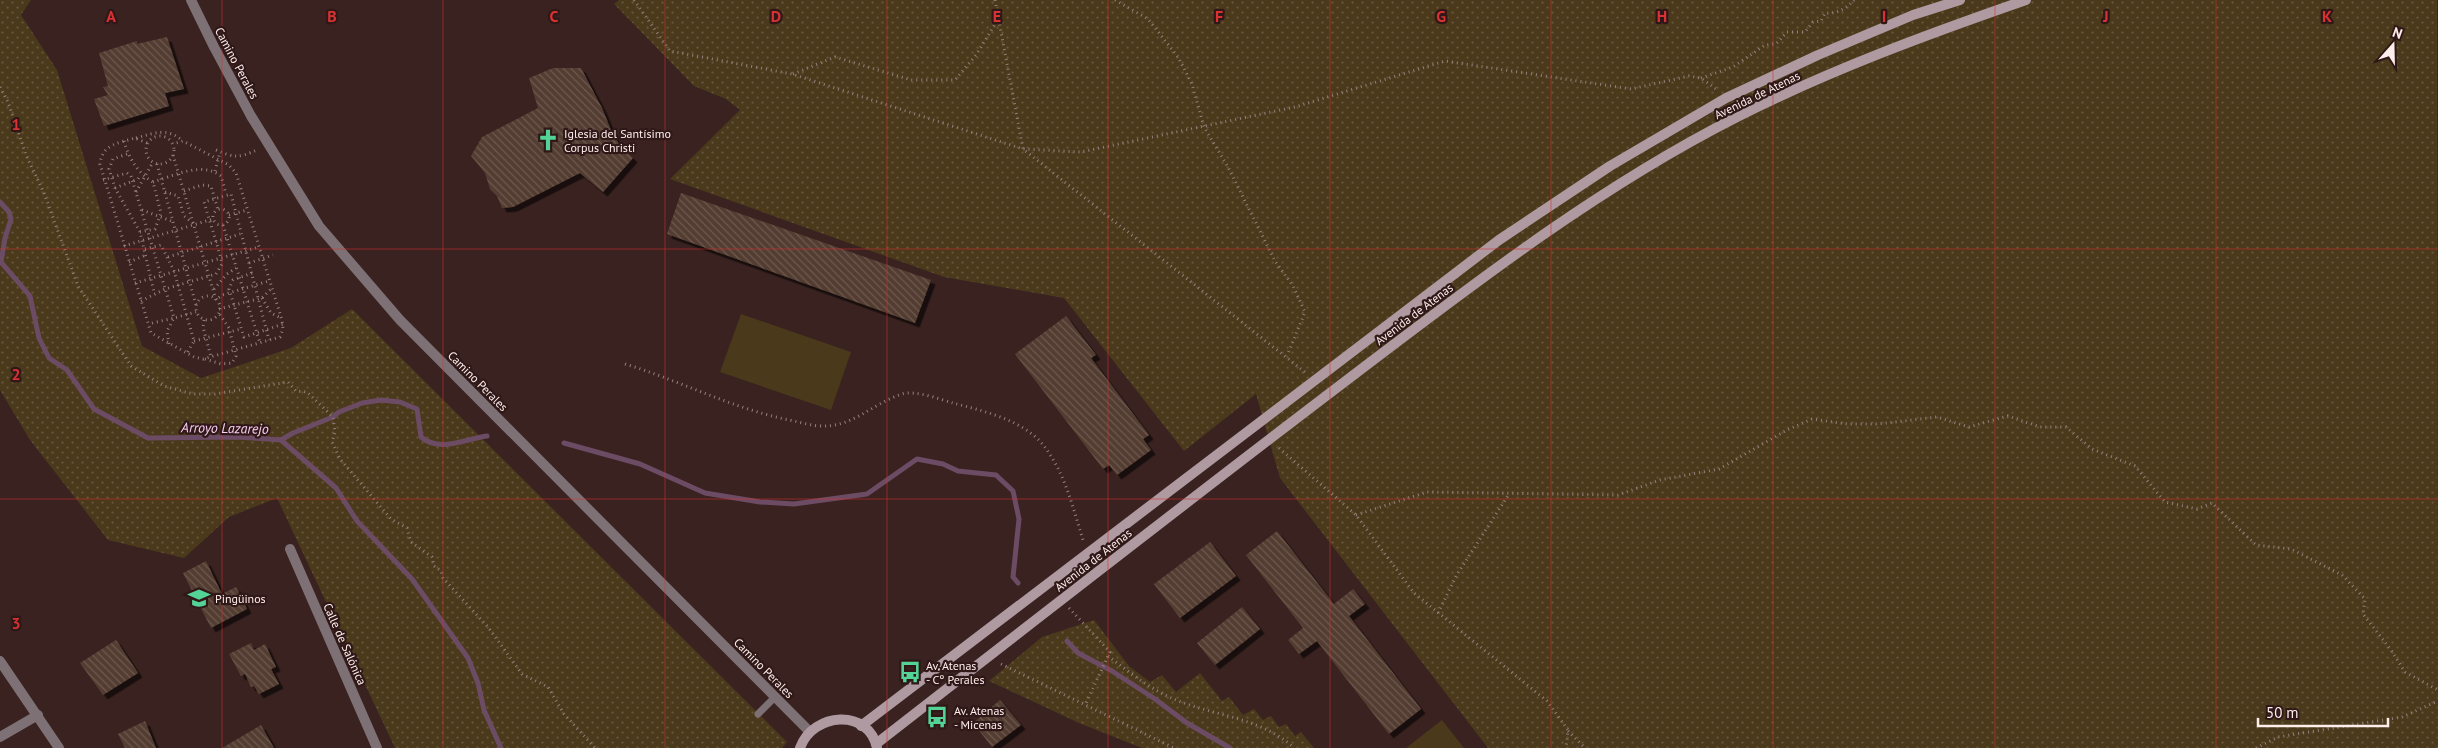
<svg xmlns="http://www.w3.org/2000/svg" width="2438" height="748" viewBox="0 0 2438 748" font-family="'PT Sans',sans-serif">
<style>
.green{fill:url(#green-dots)}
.pitch{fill:#4b391b}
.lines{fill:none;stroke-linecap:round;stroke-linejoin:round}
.stream{stroke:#6c4c65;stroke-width:5}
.building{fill:url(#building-back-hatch);filter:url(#shadow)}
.path{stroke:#95817f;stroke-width:3;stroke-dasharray:1 4;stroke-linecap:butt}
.service{stroke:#7e7175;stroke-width:7}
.minor{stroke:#7e7175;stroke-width:10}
.secondary{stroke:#ae9aa0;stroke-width:10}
.grid{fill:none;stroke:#d83232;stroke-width:1;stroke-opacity:0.55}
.labels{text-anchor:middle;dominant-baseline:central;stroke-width:4.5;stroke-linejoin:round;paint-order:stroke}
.street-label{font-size:12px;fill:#fdedeb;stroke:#2f1817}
.poi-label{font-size:12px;fill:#fdedeb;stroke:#2f1817;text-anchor:start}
.water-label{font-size:14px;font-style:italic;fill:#f8cdf2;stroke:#2f1817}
.grid-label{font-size:16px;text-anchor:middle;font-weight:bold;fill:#d83232;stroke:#2f1817;stroke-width:4.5;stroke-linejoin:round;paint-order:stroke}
</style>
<defs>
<pattern id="green-dots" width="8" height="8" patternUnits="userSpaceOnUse" patternTransform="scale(1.25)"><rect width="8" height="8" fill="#4b391b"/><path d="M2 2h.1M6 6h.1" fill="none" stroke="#66563c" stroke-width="1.8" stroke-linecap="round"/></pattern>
<pattern id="building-back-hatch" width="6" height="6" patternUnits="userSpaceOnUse" patternTransform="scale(1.25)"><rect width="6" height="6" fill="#533d31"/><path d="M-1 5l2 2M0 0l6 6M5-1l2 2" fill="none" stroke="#6d594f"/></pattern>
<filter id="shadow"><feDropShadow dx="4.5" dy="4.5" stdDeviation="0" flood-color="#0009"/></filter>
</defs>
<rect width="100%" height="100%" fill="#392220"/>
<g class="green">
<path d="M0,0H31L21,15L57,70L142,346L201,378L291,348L352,309L787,742L782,748H395L277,498L229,517L184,558L108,540L30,440L0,390Z"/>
<path d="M619,0H2437L2438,748H1488L1280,478L1256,394L1184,451L1064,298L944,277L670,179L740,110L726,99L694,86L614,4Z"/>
<path d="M1094,620L1129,666L1150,682L1162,675L1176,692L1200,673L1222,701L1229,697L1243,715L1254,709L1263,720L1271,716L1279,727L1286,724L1295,736L1301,732L1314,748H1142L1079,723L989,681L1042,637Z"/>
</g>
<g class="pitch">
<path d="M741,314L851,352L831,410L720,372Z"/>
<path d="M1442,720L1464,748H1406Z"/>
</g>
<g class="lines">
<g class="stream">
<path d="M0,202L9,212L11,219L5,238L1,262L30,296L39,338L49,358L67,370L94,409L148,438L238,437L281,440L336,488L357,521L412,579L468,658L478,683L484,710L501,748"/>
<path d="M281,440L293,433L333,417L339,412L362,403L381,400L400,402L417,409L421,437C440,453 464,439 487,436"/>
<path d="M564,443L640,464L705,493L760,502L794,504L867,494L917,459L943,464L958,471L996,475L1013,491L1019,519L1013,577L1018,583"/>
<path d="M1067,641L1078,653L1112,671L1155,699L1187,723L1230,748"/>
</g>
</g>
<g class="building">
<path d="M167,37L184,89L165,93L169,106L104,126L94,99L108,95L103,87L108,86L99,53L137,41V44Z"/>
<path d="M553,68H581L602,108L611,130L619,144L633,158L603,192L580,173L513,207L502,208L497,196L490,189L485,173L471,156L482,137L538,108L529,78Z"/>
<path d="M681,193L931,280L915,323L667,234Z"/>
<path d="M1066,316L1096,355L1091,358L1149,435L1143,439L1151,450L1117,475L1109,465L1103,469L1015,354Z"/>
<path d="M1277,531L1334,604L1353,589L1365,604L1349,616L1421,709L1389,734L1317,641L1299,654L1288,640L1303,628L1246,555Z"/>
<path d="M1210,542L1236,576L1180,618L1154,584Z"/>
<path d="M206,561L222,594L236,587L247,609L211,628L183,573Z"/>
<path d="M1242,607L1260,629L1215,665L1197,643Z"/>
<path d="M116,640L138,673L103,695L80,663Z"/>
<path d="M251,643L254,650L265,644L276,667L271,669L279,684L259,694L254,686L251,687L245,674L241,676L229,654Z"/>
<path d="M1000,700L1021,725L992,747L973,723Z"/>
<path d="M145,721L156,748H125L118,734Z"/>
<path d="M261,725L274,748H222Z"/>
</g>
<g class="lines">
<g class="path">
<path d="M634,0L670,51L792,74L1023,149L1081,152L1295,107L1445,61L1631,89L1689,76L1701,78L1716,89"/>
<path d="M995,0L1023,149L1306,373"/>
<path d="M1115,0L1148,19L1178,57L1192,84L1204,127L1228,167L1275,261L1293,286L1305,312L1287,356"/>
<path d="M793,74L835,57L911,80H955L976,55L997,21"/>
<path d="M1701,78L1733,67L1765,45L1776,44L1787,32H1805L1813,22L1821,21L1825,13C1837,14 1846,9 1854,0"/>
<path d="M0,87L8,102L26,155L44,193L78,286L131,366L164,386L193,394H215L288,382L296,391L307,392L333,417L335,432L332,442L340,459L391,519L407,528L411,542L432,557L434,566L441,571L443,578L488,627L522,674L548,687L564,714L595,748"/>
<circle cx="160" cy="150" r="14"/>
<path d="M136,138C155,133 167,127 183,141"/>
<path d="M124,141C129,159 138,173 153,182L161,213L155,229L140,232"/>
<path d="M147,143L135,138C119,143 102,144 100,164L151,333L194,357L203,359L280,337L283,329L282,320L236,173L229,165L183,141L173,144"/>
<path d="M216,150C235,158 238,158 257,150"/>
<path d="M127,154L113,159L109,169L115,188L140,232L154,292"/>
<path d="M173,155L216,300L222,295L269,281"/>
<path d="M157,164L196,305"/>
<path d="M215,171L220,152"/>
<path d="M103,180L127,173L131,176L174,318L148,324"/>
<path d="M153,182C173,176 202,161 221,176L226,194"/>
<path d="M115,188L138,179L140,175"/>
<path d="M184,191L202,185L211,186L218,210"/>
<path d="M136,192L153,162"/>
<path d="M165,192L178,196L184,216L194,224"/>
<circle cx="221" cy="217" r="8"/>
<path d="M142,210L174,222"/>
<path d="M229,215L247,210"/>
<path d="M223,225L260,343"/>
<path d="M124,246L213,219"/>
<path d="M145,249L161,245L174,271L194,341L187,353"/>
<path d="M168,257L240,234"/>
<path d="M129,262L146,255"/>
<path d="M249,263L273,255"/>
<path d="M252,273L233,280L229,289L244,337L283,324"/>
<path d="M135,283L259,247"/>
<path d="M214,289L227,274L236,268"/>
<circle cx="208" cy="308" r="12"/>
<path d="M262,298L271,313L281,318"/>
<path d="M141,301L165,289L216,274L222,264L221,258L204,202L231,194L269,340"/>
<path d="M219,309L262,298L272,288"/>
<path d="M204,320L203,327L211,357"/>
<path d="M194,341L241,329"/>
<path d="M169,344L167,331L174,318L196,312"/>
<path d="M205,359L221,364L232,363L236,356L229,328L218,312"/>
<path d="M625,364C681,381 731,408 789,420C799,422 809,425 819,426C853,428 871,404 902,394C916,390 939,399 953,403C983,411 1024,420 1044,446C1065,473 1073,508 1083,540"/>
<path d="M1279,448L1356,515L1414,593L1547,701L1568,730L1566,748"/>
<path d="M1356,515L1427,492L1618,495L1660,480L1719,469L1787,430L1812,419L1847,424H1878L1937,417L1969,427L2008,416L2040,427H2066L2092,449L2135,466L2165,502L2197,509L2212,503L2256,545L2291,549L2342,575L2365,599L2363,614L2391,650L2405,672L2438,690"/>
<path d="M1069,608L1110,652L1085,705"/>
<path d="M1438,613L1456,576L1509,494"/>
<path d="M1108,656C1129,672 1151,690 1176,700C1215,716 1262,718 1294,748"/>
<path d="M1001,664L1174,748"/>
<path d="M1568,731L1585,748"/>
<path d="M2256,748L2278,737L2402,717L2438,701"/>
</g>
<path class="service" d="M758,714L775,697"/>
<g class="minor">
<path d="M191,0L214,47L251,116L319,226L400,320L809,731"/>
<path d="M290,549L377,748"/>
<path d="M0,661L59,748"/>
<path d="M0,737L38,715"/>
</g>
<g class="secondary">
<path d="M861,726L1499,240L1610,166L1726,98L1818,55L1913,15L1960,0"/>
<path d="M876,744C1033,622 1189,500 1347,380C1472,285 1597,188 1737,117C1830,70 1928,34 2026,0"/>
<path d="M800,748C813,712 869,708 877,748"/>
</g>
</g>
<path class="grid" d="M222,0V748M443,0V748M665,0V748M887,0V748M1108,0V748M1330,0V748M1551,0V748M1773,0V748M1995,0V748M2216,0V748M0,249H2438M0,499H2438"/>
<defs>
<g id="church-bare" transform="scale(1.725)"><path d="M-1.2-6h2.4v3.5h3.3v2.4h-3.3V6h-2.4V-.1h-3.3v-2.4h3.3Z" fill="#54d396" stroke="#2f1817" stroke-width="2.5" paint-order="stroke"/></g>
<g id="school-bare" transform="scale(1.725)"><path d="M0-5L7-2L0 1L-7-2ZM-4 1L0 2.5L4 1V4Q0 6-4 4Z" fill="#54d396" stroke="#2f1817" stroke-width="2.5" paint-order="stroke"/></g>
<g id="bus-bare" transform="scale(1.725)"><path d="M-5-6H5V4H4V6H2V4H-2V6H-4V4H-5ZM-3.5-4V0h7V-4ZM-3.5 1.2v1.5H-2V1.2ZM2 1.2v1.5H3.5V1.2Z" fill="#54d396" stroke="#2f1817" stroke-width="2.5" paint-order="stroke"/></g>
</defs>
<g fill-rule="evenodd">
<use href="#church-bare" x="548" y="140"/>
<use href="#school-bare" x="199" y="598"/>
<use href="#bus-bare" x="910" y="672"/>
<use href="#bus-bare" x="937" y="717"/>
</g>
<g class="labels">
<g class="street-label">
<text transform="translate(237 63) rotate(62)">Camino Perales</text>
<text transform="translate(1757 95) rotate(-26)">Avenida de Atenas</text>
<text transform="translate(1414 314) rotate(-37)">Avenida de Atenas</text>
<text transform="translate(478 381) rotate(45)">Camino Perales</text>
<text transform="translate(1093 560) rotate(-38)">Avenida de Atenas</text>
<text transform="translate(345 644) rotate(66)">Calle de Salónica</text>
<text transform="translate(764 668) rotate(45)">Camino Perales</text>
</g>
<g class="poi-label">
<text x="564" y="133">Iglesia del Santísimo<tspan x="564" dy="14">Corpus Christi</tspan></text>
<text x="215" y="598">Pingüinos</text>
<text x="926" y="665">Av. Atenas<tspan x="926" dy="14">- Cº Perales</tspan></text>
<text x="954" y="710">Av. Atenas<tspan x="954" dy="14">- Micenas</tspan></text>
</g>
<g class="water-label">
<text transform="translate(225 428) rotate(1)">Arroyo Lazarejo</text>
</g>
</g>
<g class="grid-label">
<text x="111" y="22">A</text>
<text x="332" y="22">B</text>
<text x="554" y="22">C</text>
<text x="776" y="22">D</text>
<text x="997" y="22">E</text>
<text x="1219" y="22">F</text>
<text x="1441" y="22">G</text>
<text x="1662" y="22">H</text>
<text x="1884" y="22">I</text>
<text x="2106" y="22">J</text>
<text x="2327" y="22">K</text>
<text x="16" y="130">1</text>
<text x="16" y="380">2</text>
<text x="16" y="629">3</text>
</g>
<g transform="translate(2393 45) rotate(20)" stroke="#2f1817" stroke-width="4" paint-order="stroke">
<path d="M0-4L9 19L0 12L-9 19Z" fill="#fdedeb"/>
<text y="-8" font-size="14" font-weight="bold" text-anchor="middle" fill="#fdedeb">N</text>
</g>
<path d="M2258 718v8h130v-8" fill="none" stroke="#fdedeb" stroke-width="2.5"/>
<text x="2266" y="718" font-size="15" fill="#fdedeb" stroke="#2f1817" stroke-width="4" paint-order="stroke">50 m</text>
</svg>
